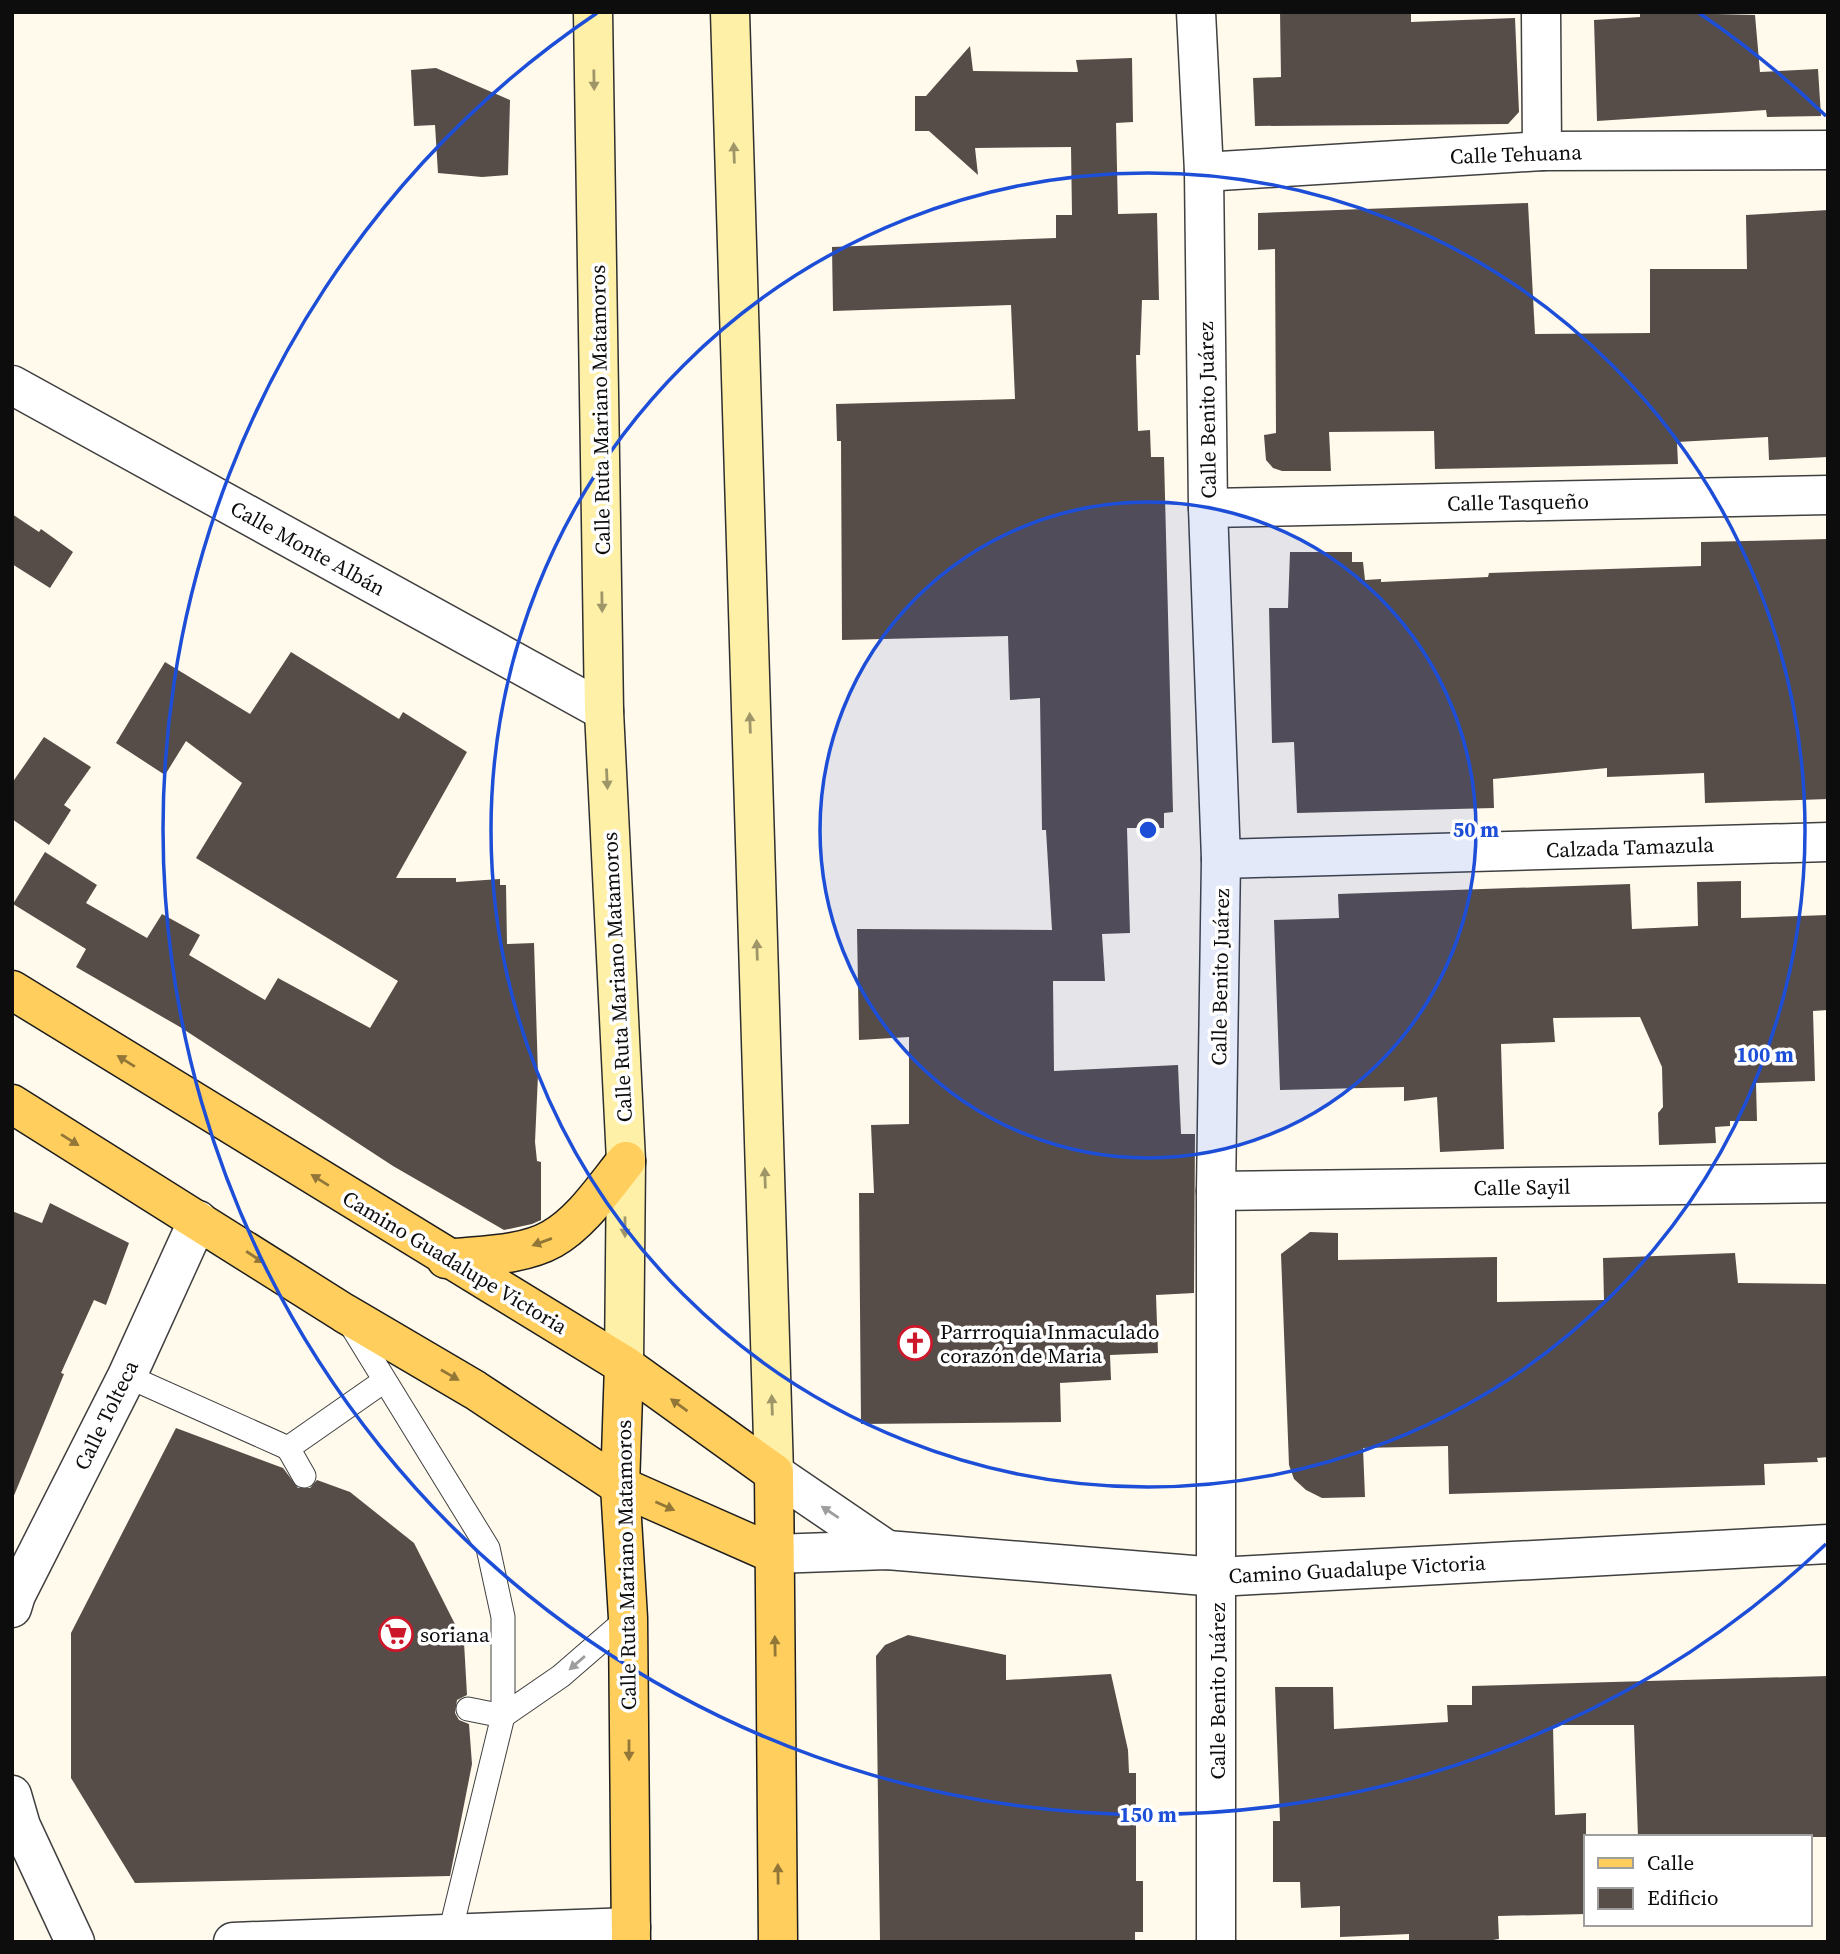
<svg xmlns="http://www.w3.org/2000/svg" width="1840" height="1954" viewBox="0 0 1840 1954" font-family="'Source Serif 4',serif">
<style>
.building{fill:#574d48}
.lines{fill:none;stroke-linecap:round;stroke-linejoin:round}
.lane-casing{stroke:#404040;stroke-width:25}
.street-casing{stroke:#404040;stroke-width:41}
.secondary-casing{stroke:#2f2f2f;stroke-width:41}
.primary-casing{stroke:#1e1e1e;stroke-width:41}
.lane{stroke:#fff;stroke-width:23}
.street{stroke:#fff;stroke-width:38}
.secondary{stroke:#fff0a7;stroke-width:38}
.primary{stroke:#ffce5c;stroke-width:38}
.oneway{fill:#9e9569}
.oneway2{fill:#927738}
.oneway3{fill:#9e9e9e}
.ring{fill:none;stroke:#1d4ed8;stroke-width:3.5}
.labels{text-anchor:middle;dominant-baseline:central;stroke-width:7;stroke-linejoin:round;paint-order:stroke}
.street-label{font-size:21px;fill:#0d0d0d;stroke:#fff}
.poi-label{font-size:21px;fill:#0d0d0d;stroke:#fff;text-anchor:start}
.centre{fill:#1d4ed8;stroke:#fff;stroke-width:3.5}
.ring-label{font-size:21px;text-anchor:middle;font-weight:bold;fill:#1d4ed8;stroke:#fff;stroke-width:7;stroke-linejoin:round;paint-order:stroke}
</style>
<rect width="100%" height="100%" fill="#fffaec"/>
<g class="building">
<path d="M1280,12H1411V22L1515,18L1519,112L1508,124L1255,126L1253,78L1281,77Z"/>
<path d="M1640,12L1755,15L1760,72L1818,69L1821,116L1767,117L1766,110L1597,121L1594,20L1640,17Z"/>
<path d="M970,46L973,71L1078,72L1076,60L1132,58L1133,122L1116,123L1118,214L1157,213L1159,300H1142L1140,355H1136L1138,431L1150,430L1151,457H1164L1173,812L1164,813V828H1127L1130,933L1102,934L1105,981H1053L1054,1071L1178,1065L1181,1134H1195L1194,1293L1156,1295L1158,1353L1110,1355L1111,1380L1060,1383L1061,1422L861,1424L859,1193H874L871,1125L909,1124V1037L859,1040L857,929L1052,930L1046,830H1042L1040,698L1010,700L1008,636L842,640L841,441H837L836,404L1015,399L1011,305L833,311L832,247L1056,238V215H1072L1071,147L975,148L978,175L929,131H915V96H926Z"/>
<path d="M436,68L510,100L508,175L482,177L438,173L435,125L414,126L411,70Z"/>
<path d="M1528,203L1535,334L1650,333V269H1747L1746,215L1828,210V457L1769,460L1768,437L1677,442L1678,464L1435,469L1434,431L1329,432L1331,471H1282L1273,468L1266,460L1264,435L1276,433L1275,249L1258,250V213Z"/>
<path d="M12,514L39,532L41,529L73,552L50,588L12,564Z"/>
<path d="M1828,539V799L1705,803L1704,773L1607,777V768L1493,779L1494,808L1297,813L1294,742L1272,743L1269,608H1288L1290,552H1352V562H1363L1365,580L1381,579V582L1488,577L1489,573L1701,566V542Z"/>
<path d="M291,652L399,719L403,712L467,752L396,878H456V882L500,879V885H506L507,944L534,943L538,1075L535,1142L537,1161L541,1162V1220L532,1224L504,1230L393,1166L180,1027L76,967L86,949L13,904L45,852L97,885L86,903L147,938L162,914L200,935L189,955L265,1000L278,978L370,1028L398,981L196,858L242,783L186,741L165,775L116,743L165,662L250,714Z"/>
<path d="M44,737L91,767L64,805L71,810L49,845L12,819V783Z"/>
<path d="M1741,881V918L1828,915V1010L1813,1011L1815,1081L1756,1083L1757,1121H1730V1126L1715,1127L1716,1143L1659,1145L1658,1113L1663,1107L1662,1067L1640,1017L1553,1018L1555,1042L1501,1044L1504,1149L1440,1152L1437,1097L1404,1101V1087L1280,1090L1274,920L1339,918L1338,894L1630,884L1632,929L1698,926L1697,882Z"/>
<path d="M50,1203L129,1243L106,1305L94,1300L61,1373L64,1374L13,1498L12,1211L42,1223Z"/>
<path d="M1310,1232L1338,1233V1260L1497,1257V1302L1604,1300L1603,1258L1735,1253L1738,1283L1828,1284V1457L1817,1458L1818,1462L1764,1464L1765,1485L1449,1494L1448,1446L1363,1448L1365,1497L1322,1498L1306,1490L1294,1479L1289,1465L1281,1254Z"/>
<path d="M176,1428L283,1468L298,1488H310L317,1480L350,1492L414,1543L464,1642L467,1695L457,1700L455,1713L459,1720L469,1724L472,1764L450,1876L135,1883L71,1778V1633Z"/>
<path d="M908,1635L1006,1655V1680L1111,1674L1128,1750L1129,1773H1136V1881H1143V1932H1135V1942H880L876,1656L885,1645Z"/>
<path d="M1828,1676V1837H1638L1634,1725H1553L1555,1815L1586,1813V1914L1498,1916L1499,1939L1481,1942H1409V1934L1340,1937V1906L1301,1908L1300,1882H1273V1821H1280L1275,1687H1333L1334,1729L1448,1722L1447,1705H1472V1686Z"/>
</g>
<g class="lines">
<g class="lane-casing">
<g id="lane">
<path d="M349,1322L488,1548L503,1617V1716L450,1933"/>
<path d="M127,1376L288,1448L384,1381"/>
<path d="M288,1448L304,1476"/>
<path d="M468,1709L503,1716L561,1676L628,1618"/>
</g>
</g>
<g class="street-casing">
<g id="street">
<path d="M1196,12L1204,172L1208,508L1221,859L1216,1191V1942"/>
<path d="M1541,12L1542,151"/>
<path d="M1204,172L1542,151L1828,150"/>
<path d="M12,385L604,711"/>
<path d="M1208,508L1828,495"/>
<path d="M1221,859L1828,842"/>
<path d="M1216,1191L1828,1183"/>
<path d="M774,1473L887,1550"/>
<path d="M774,1554L887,1550L1217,1577L1828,1544"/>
<path d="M12,1608L16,1595L127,1376L198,1220"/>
<path d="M12,1795L21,1826L75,1942"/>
<path d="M233,1942L631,1927"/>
</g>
</g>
<g class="secondary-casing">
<g id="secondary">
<path d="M593,12L604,711L626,1161L624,1365"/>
<path d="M730,12L774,1473"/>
</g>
</g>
<g class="primary-casing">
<g id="primary">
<path d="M12,990L624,1365L774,1473L778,1942"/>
<path d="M12,1104L344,1313L475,1390L620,1486L774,1554"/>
<path d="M446,1259C480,1255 522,1256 552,1239C582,1222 604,1188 626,1161"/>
<path d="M624,1365L620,1486L628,1618L631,1942"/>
</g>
</g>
<use href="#lane" class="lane"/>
<use href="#street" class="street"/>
<use href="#secondary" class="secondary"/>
<use href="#primary" class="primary"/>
</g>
<defs><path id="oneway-solid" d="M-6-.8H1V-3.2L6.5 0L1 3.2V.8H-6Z" transform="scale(1.75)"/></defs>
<g class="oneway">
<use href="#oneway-solid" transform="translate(594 80) rotate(89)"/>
<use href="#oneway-solid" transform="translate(734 153) rotate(-92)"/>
<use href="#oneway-solid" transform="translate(602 602) rotate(89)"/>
<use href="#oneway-solid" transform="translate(750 723) rotate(-92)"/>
<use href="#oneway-solid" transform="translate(607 779) rotate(87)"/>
<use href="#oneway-solid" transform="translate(757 950) rotate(-92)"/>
<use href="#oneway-solid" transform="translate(765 1178) rotate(-92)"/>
<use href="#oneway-solid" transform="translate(625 1227) rotate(90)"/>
<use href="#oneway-solid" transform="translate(772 1405) rotate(-92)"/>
</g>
<g class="oneway2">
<use href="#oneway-solid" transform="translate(126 1061) rotate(-148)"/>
<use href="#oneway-solid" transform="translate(70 1140) rotate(32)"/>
<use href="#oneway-solid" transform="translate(320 1180) rotate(-148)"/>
<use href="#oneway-solid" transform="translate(542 1242) rotate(160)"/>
<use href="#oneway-solid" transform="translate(255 1257) rotate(33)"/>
<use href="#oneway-solid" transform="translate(450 1375) rotate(30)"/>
<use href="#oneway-solid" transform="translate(679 1405) rotate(-144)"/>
<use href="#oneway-solid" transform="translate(665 1506) rotate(24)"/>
<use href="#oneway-solid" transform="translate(775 1646) rotate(-91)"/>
<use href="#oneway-solid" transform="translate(629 1750) rotate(90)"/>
<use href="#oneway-solid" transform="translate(778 1874) rotate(-91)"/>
</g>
<g class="oneway3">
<use href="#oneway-solid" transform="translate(830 1512) rotate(-146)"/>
<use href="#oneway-solid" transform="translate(577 1663) rotate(139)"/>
</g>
<circle cx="1148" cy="830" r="328" fill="#1d4ed8" fill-opacity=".12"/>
<g class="ring">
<circle cx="1148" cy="830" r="328"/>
<circle cx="1148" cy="830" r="657"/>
<path d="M1826 1544A985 985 0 1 1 597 13M1699 13A985 985 0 0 1 1826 116"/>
</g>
<defs>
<g id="church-ring" transform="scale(1.75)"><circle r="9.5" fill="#fff" stroke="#cc1629" stroke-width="1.5"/><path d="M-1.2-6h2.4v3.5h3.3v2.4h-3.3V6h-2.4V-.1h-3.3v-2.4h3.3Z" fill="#cc1629"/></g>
<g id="supermarket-ring" transform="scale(1.75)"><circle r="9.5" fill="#fff" stroke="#cc1629" stroke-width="1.5"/><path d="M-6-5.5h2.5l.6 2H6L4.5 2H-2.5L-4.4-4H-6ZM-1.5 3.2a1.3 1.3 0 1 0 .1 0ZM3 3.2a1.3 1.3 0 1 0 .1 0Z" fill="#cc1629"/></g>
</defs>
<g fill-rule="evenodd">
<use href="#church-ring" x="915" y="1343"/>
<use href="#supermarket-ring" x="396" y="1634"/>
</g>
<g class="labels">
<g class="street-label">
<text transform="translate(1516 154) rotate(-2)">Calle Tehuana</text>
<text transform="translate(600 410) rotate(-91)">Calle Ruta Mariano Matamoros</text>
<text transform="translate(1207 410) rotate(-91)">Calle Benito Juárez</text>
<text transform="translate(1518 502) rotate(-1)">Calle Tasqueño</text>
<text transform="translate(308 548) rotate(29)">Calle Monte Albán</text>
<text transform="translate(1630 847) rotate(-2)">Calzada Tamazula</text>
<text transform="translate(617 977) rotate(-93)">Calle Ruta Mariano Matamoros</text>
<text transform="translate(1220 977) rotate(-89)">Calle Benito Juárez</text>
<text transform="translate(1522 1187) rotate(-1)">Calle Sayil</text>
<text transform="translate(455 1262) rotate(31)">Camino Guadalupe Victoria</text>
<text transform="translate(106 1415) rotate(-64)">Calle Tolteca</text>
<text transform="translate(626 1565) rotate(-91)">Calle Ruta Mariano Matamoros</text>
<text transform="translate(1357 1569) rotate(-3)">Camino Guadalupe Victoria</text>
<text transform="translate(1217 1691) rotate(-90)">Calle Benito Juárez</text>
</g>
<g class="poi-label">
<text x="940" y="1331">Parrroquia Inmaculado<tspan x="940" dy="24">corazón de Maria</tspan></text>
<text x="420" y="1634">soriana</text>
</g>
</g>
<circle cx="1148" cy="830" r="10" class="centre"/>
<g class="ring-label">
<text x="1476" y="837">50 m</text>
<text x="1765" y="1062">100 m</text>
<text x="1148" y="1822">150 m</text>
</g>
<rect width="1840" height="1954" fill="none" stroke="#0d0d0d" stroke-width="28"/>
<rect x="1584" y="1835" width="228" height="91" fill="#ffffff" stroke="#9e9e9e" stroke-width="2"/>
<rect x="1598" y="1858" width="35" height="10" fill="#ffce5c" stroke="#9e9e9e" stroke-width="2"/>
<text x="1647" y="1870" font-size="21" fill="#0d0d0d">Calle</text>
<rect x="1598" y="1888" width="35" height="21" fill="#574d48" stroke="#9e9e9e" stroke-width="2"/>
<text x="1647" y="1905" font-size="21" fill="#0d0d0d">Edificio</text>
</svg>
